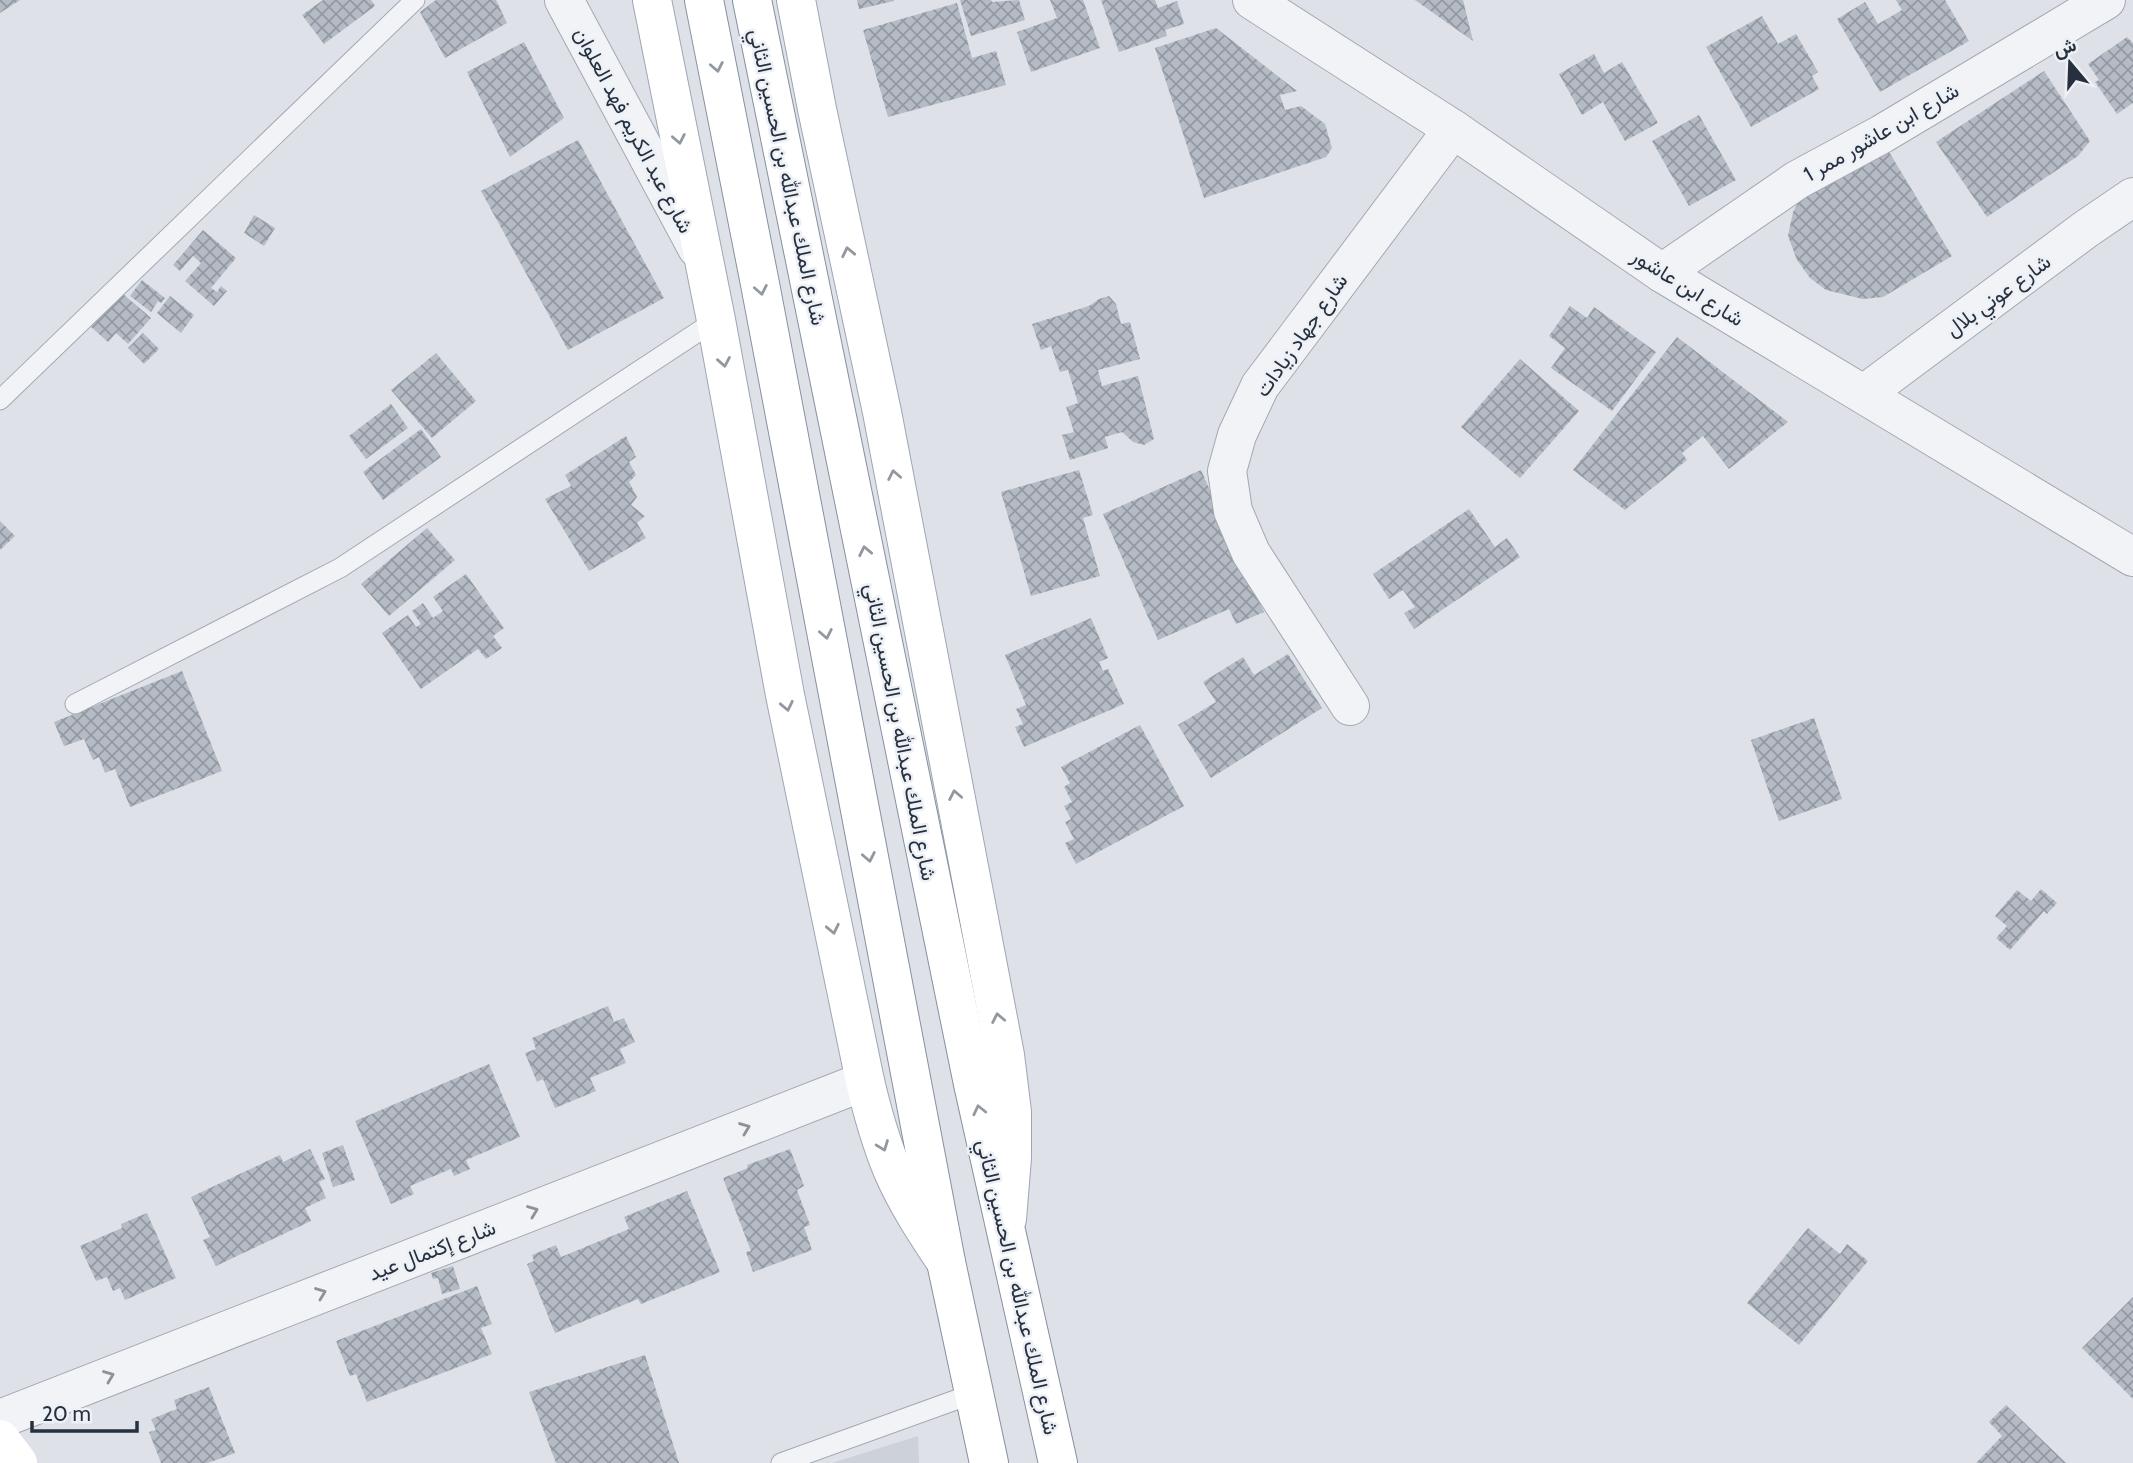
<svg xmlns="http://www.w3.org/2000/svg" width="2133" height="1463" viewBox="0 0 2133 1463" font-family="Cabin,Vazirmatn,sans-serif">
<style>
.built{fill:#ccd1da}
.building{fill:url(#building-cross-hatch)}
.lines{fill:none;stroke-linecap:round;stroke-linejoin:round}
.lane-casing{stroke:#a3a9b2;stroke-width:21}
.street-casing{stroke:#a3a9b2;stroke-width:40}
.primary-casing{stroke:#9da7b4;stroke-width:40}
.highway-casing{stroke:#85909f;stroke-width:40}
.lane{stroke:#f1f3f6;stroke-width:19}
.street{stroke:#f1f3f6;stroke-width:38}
.secondary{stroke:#fff;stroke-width:38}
.primary{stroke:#fff;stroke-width:38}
.highway{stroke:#fff;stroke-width:38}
.oneway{stroke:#92989f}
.oneway2{stroke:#8c929a}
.labels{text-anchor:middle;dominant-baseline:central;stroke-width:5;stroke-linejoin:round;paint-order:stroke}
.street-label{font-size:21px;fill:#26303f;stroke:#edf1f6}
</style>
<defs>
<pattern id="building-cross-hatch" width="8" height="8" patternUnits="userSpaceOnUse" patternTransform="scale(1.75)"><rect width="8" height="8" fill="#b5bbc5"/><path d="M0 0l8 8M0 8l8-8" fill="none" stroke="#9398a1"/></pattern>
</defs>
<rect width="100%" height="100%" fill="#dee2e8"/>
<path class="built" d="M918,1436L919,1463H832Z"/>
<g class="building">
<path d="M0,0H20L0,13Z"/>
<path d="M323,0H371L375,6L324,44L302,15Z"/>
<path d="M436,0H496L507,23L445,58L420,12Z"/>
<path d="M857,0H894V1L859,9Z"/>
<path d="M960,0H991L992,2L1019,0L1025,20L971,36Z"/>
<path d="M1050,0H1083L1100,48L1031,72L1017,32L1057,18Z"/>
<path d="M1101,0H1155L1158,8L1177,1L1184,24L1165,30L1167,36L1119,52Z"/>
<path d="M1415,0H1463L1473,41Z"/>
<path d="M1896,0H1945L1969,41L1880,92L1837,19L1865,2L1878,24L1902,10Z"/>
<path d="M957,3L972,58L996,51L1006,85L888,117L863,30Z"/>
<path d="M1762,16L1778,44L1796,34L1818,72L1812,76L1819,89L1751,127L1706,47Z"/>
<path d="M1216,28L1297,91L1280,95L1285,110L1301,106L1325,124L1332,148L1326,157L1204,198L1155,48Z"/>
<path d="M2127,37L2133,43V103L2117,114L2095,82L2099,80L2088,64Z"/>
<path d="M524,42L564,118L510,157L467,72Z"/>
<path d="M1594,54L1604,73L1622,62L1658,123L1625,141L1603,102L1582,115L1559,74Z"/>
<path d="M2044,71L2090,141L2078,156L1987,217L1936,142Z"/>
<path d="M1699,115L1736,180L1689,206L1652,141Z"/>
<path d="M578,140L664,298L568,350L481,191Z"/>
<path d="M1886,147L1952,256L1883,297L1863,299L1826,290L1810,278L1797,260L1788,236L1793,212L1804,192Z"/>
<path d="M254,215L275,228L264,246L244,233Z"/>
<path d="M203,230L236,258L211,288L217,292L221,286L227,291L214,306L185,281L201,263L193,256L180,271L173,265Z"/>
<path d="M142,280L165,298L161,303L158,301L151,312L130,296Z"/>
<path d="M122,293L151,318L128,344L116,333L108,342L91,327Z"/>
<path d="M170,296L194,315L181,333L157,313Z"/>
<path d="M1109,296L1116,304L1121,324L1130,322L1140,359L1098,370L1102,386L1138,376L1154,439L1144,445L1133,442L1122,432L1105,437L1108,448L1070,460L1062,435L1074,432L1066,407L1078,403L1068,370L1060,372L1051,346L1041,350L1032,324L1089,306L1099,299Z"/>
<path d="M1570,306L1587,318L1594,307L1656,352L1612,411L1551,368L1565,348L1549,336Z"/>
<path d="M143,333L159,349L144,364L128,348Z"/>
<path d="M1677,337L1788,422L1729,469L1703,436L1682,453L1687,460L1625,510L1573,470Z"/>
<path d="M436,353L476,401L432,438L391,390Z"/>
<path d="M1520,359L1579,411L1520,478L1461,427Z"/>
<path d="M391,404L408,428L366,459L349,436Z"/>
<path d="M421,429L441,457L383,500L363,472Z"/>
<path d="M626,436L636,457L629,462L636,475L629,482L637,497L631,505L645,516L637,523L646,538L589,571L545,499L571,486L565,475Z"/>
<path d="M1079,470L1093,515L1083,518L1100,576L1031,596L1001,492Z"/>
<path d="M1201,470L1264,612L1236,624L1229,609L1158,640L1103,514Z"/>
<path d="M1469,509L1495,547L1507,538L1520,557L1414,629L1404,613L1415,607L1403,590L1389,599L1373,574Z"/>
<path d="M0,521L15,536L0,550Z"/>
<path d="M427,528L455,560L389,616L361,584Z"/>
<path d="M466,574L504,628L493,636L502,648L486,659L478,649L421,689L382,633L408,615L416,627L421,624L412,611L423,603L433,618L443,611L433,597Z"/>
<path d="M1091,618L1108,658L1099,662L1103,671L1108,669L1124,704L1024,747L1015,727L1023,724L1016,709L1026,705L1005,655Z"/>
<path d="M1288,654L1322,708L1211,778L1178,725L1216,702L1203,682L1243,657L1254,675Z"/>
<path d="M182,671L222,771L130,807L115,769L105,773L99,757L93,760L84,739L64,746L54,722Z"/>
<path d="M1814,718L1842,799L1779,821L1751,740Z"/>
<path d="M1140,725L1184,806L1076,864L1065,843L1074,839L1065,822L1071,819L1064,806L1072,802L1064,787L1070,783L1061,767Z"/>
<path d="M2041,889L2057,903L2047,914L2044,911L2010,950L1996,938L2007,926L1995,916L2017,890L2031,901Z"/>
<path d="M608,1006L614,1022L624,1018L635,1042L620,1049L626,1063L590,1078L596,1091L555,1108L543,1079L537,1082L525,1053L536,1049L532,1038Z"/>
<path d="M489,1064L520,1137L466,1160L470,1169L454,1176L451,1169L410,1186L414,1194L391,1204L355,1121Z"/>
<path d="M343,1145L355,1180L333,1187L322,1153Z"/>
<path d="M310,1149L325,1179L319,1182L326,1198L305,1208L311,1221L216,1266L203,1240L210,1237L191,1197L280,1155L283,1162Z"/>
<path d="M790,1149L804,1186L797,1190L810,1225L804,1227L812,1250L753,1272L746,1252L751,1251L723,1178L748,1168L747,1165Z"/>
<path d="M687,1191L720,1272L641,1304L638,1299L555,1333L527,1264L534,1261L532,1255L556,1245L561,1257L629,1229L624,1217Z"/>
<path d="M147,1213L176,1278L125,1300L120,1288L113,1291L107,1277L96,1281L80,1246L122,1228L121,1224Z"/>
<path d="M1808,1228L1840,1254L1847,1244L1868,1261L1799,1345L1747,1303Z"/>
<path d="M453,1266L460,1289L442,1294L438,1278L433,1279L431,1273Z"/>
<path d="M477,1286L492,1324L481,1328L492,1354L367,1402L356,1374L350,1376L336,1341Z"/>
<path d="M2133,1297V1399L2082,1348Z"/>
<path d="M645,1355L679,1463H556L529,1392Z"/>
<path d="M209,1387L235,1453L208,1463H161L149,1432L156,1430L151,1419L177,1409L174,1400Z"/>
<path d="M2006,1405L2066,1463H1976L2002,1436L1989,1422Z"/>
</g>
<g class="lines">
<g class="lane-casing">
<g id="lane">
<path d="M0,400L415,0"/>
<path d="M75,704L340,568L716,320"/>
<path d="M781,1463L975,1393"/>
</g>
</g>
<g class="street-casing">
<g id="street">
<path d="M564,0L697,248"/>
<path d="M1252,0L1453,129L1662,273L2133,557"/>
<path d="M1662,273L1797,180L1882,134L2106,0"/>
<path d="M1864,394L2086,229L2133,197"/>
<path d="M1350,706L1251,553L1233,511L1227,471L1237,435L1260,386L1453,129"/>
<path d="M0,1419L865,1081"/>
</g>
</g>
<g class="primary-casing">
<g id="primary">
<path d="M652,0L716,320L785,695L865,1081C872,1111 880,1140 892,1169C906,1202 926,1232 946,1262"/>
<path d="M796,0L817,109L882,412L1005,1055L1012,1112V1158L1007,1219"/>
</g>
</g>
<g class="highway-casing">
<g id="highway">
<path d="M704,0L760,284L946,1262L989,1463"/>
<path d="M752,0L973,1084L1058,1463"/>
</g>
</g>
<use href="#lane" class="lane"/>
<use href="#street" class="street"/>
<path class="secondary" d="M0,1439L18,1463"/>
<use href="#primary" class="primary"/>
<use href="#highway" class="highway"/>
</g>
<defs><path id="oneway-chevron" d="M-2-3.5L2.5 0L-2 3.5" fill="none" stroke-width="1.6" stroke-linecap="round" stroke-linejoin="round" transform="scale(1.75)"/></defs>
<g class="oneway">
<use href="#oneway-chevron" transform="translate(717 67) rotate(79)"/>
<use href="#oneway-chevron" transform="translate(679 139) rotate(79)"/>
<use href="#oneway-chevron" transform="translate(848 252) rotate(-102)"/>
<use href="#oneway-chevron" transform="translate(761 290) rotate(79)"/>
<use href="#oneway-chevron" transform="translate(724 362) rotate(80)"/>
<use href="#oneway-chevron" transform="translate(894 475) rotate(-101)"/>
<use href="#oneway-chevron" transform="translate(865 551) rotate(-102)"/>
<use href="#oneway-chevron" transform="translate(826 634) rotate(79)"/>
<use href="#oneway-chevron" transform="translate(787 706) rotate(78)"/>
<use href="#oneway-chevron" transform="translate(955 795) rotate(-101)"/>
<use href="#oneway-chevron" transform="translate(869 857) rotate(79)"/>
<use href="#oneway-chevron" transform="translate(833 929) rotate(78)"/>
<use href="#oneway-chevron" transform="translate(998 1018) rotate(-101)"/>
<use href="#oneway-chevron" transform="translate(979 1110) rotate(-103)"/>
<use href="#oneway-chevron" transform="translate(883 1146) rotate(69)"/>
</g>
<g class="oneway2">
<use href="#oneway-chevron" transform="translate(745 1128) rotate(-21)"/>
<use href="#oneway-chevron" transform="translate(533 1211) rotate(-21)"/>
<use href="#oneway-chevron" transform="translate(321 1293) rotate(-21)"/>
<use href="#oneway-chevron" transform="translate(109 1376) rotate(-21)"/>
</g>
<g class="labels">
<g class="street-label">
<text transform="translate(634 130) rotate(62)">شارع عبد الكريم فهد العلوان</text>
<text transform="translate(1881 132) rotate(-30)">شارع ابن عاشور ممر 1</text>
<text transform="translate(788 177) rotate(78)">شارع الملك عبدالله بن الحسين الثاني</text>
<text transform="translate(1688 287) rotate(32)">شارع ابن عاشور</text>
<text transform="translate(1998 295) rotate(-36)">شارع عوني بلال</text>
<text transform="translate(1301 335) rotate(-55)">شارع جهاد زيادات</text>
<text transform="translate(901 732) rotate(79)">شارع الملك عبدالله بن الحسين الثاني</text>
<text transform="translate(432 1250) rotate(-21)">شارع إكتمال عيد</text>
<text transform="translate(1018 1287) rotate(77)">شارع الملك عبدالله بن الحسين الثاني</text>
</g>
</g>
<g transform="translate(2070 63) rotate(341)" stroke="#edf1f6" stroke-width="5" paint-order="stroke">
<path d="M0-5L12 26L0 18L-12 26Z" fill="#26303f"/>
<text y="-10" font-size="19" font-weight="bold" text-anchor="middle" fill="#26303f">ش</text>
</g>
<path d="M32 1421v10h105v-10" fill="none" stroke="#26303f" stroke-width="3.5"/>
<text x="42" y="1421" font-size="21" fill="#26303f" stroke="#edf1f6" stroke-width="5" paint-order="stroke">20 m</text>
</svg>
